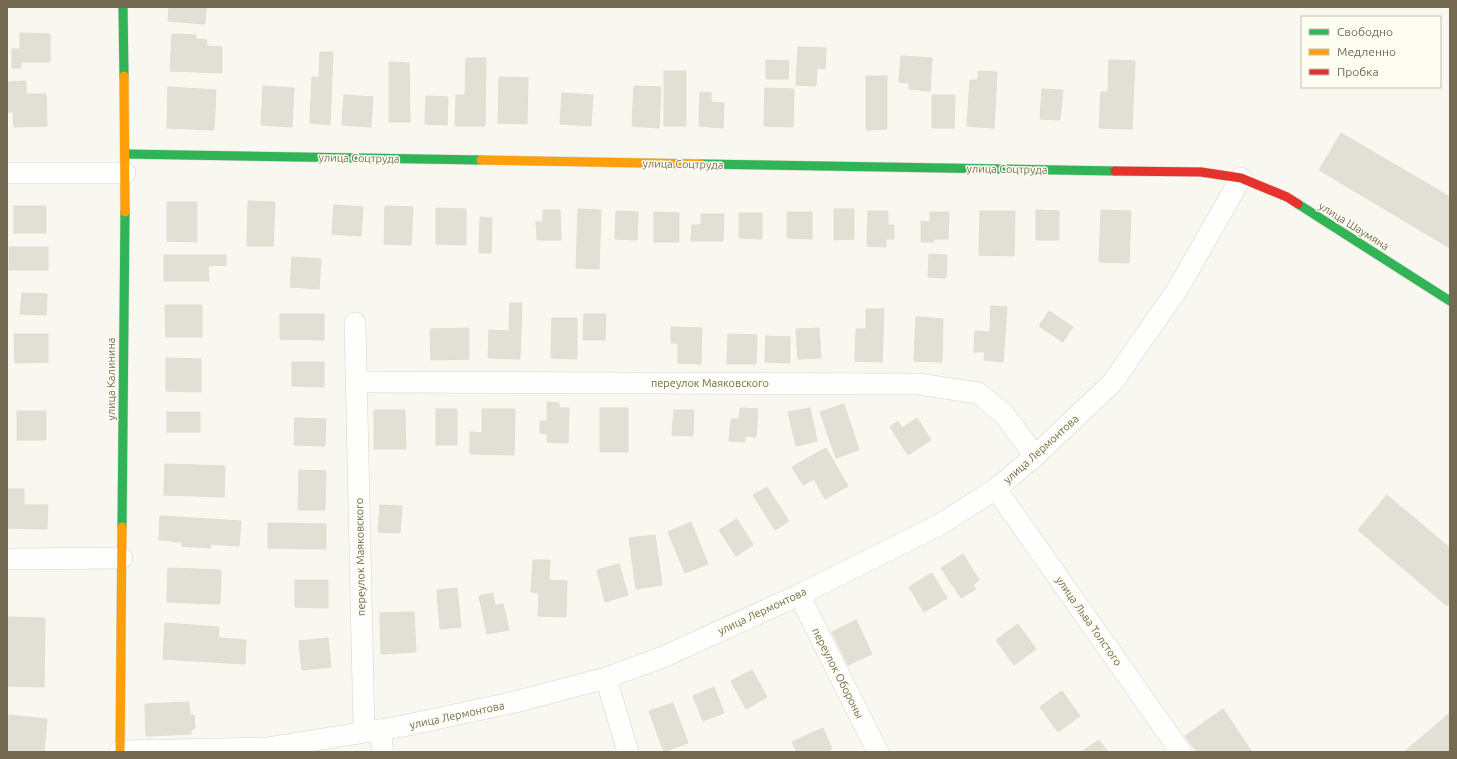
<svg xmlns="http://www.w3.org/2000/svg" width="1457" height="759" viewBox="0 0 1457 759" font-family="Ubuntu,sans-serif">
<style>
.building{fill:#e2dfd5;stroke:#e0ddd2}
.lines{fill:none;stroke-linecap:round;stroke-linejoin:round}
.street-casing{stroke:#d6d4cc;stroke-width:22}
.fast-casing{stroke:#d6d5cc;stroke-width:10}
.slow-casing{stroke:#d6d5cc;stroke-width:10}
.jam-casing{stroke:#d6d5cc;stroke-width:10}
.street{stroke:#fefefd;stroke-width:21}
.fast{stroke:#30b455;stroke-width:9}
.slow{stroke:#ff9f0a;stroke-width:9}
.jam{stroke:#e5322d;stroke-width:9}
.labels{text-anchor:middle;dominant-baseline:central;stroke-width:3;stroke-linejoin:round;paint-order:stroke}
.street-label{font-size:11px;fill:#736a51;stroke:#fdfdf2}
</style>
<rect width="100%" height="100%" fill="#f8f7f0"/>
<g class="building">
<path d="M169,7H206L205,24L168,21Z"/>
<path d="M20,33L50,34V62H21V68H12V49H20Z"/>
<path d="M172,34L196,35V39L207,40L206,46L222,47V73L170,71Z"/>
<path d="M798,47L826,48L825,69L817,68L816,86L796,85Z"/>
<path d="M320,52H333L330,125L310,123L312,77L319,78Z"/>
<path d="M901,56L932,58L930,91L909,89V83L899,82Z"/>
<path d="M466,58H486L485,126H455L456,95H465Z"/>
<path d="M766,60L789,61L788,79H766Z"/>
<path d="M1109,60L1135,61L1132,129L1099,128L1101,92H1108Z"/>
<path d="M389,62L409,63L410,122H389Z"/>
<rect x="664" y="71" width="22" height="55"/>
<path d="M978,71L997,72L994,128L967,126L970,80H978Z"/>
<path d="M866,76H887V129L866,130Z"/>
<path d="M499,77L528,78L527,124L498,123Z"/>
<path d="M26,81V94H46L47,126L14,127L13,112H7V82Z"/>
<path d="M263,86L294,88L292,127L261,125Z"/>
<path d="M634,86L661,87L659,128L632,126Z"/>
<path d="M168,87L216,90L214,130L167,128Z"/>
<path d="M765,88L794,89L793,127L764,126Z"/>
<path d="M1042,89L1063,90L1060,120L1040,119Z"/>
<path d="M700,92L711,93V102L724,103L723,128L699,126Z"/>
<path d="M562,93L593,95L591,126L560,124Z"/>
<path d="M344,95L373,97L371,127L342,125Z"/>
<path d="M932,95H955L954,128H932Z"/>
<path d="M426,96L448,97L447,125L425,124Z"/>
<path d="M1341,133L1450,197V248L1319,170Z"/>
<path d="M248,201L275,202L273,246H247Z"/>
<path d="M167,202H197V242L167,241Z"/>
<path d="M334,205L363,207L361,236L332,234Z"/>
<rect x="14" y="206" width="32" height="27"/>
<path d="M385,206L413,207L411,245L384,244Z"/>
<path d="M436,208L466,209V245L436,244Z"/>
<path d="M578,209L601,210L599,269L576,268Z"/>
<path d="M834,209H854V239L834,240Z"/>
<path d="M543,210H560L561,240H537L536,222H543Z"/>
<path d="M1036,210L1059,211V240H1036Z"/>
<path d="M1101,210L1131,211L1129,263L1099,262Z"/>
<path d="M616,211L638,212L637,240L615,239Z"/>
<path d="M868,211H888V225H894V239H886V247L867,246Z"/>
<path d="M980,211H1015L1014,256L979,255Z"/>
<path d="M654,212L679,213V242H654Z"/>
<path d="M787,212H812V239L787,238Z"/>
<path d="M930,212H949L948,239H934V242H921V221L930,222Z"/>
<path d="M739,213H762V239L739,238Z"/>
<path d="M701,214H724L723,241H691L692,225H701Z"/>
<path d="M480,217L492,218L491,253H479Z"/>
<rect x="9" y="247" width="39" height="23"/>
<path d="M929,254L947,255L946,278L928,277Z"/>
<path d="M164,255H226V265L208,266L209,281H164Z"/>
<path d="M292,257L321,259L319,289L290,287Z"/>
<path d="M22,293L47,294L46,315L20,314Z"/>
<path d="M510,303H522L520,359L488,358L489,330L509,331Z"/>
<path d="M165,305H202V337H166Z"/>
<path d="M991,306L1007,307L1003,362L984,360L985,352H974L975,331L990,332Z"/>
<path d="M866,309H884L882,362L855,361L856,329H866Z"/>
<path d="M1049,311L1073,327L1063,342L1039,326Z"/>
<path d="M280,314H324V340L280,339Z"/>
<path d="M584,314H606L605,340H583Z"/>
<path d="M916,317L943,319L942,362L914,361Z"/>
<path d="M552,318H577V359L551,358Z"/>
<path d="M671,327L702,328L701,364L678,363V343H671Z"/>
<path d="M469,328V359L431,360L430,329Z"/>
<path d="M819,328L821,358L798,359L796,329Z"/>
<path d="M14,334H48V362L15,363Z"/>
<path d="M728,334L757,335L756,364H727Z"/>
<path d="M766,336L790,337V363L765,362Z"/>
<path d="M166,358L201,359V392L166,391Z"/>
<path d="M292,362H324V387L292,386Z"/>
<path d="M547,402L559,403V408H569L568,443L547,442L548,434L540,433V421H547Z"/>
<path d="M844,404L859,450L836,458L820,412Z"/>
<rect x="600" y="408" width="28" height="44"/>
<path d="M740,408L758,409L756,437L745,436V442L729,441L731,419H739Z"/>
<path d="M810,408L817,441L796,446L788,412Z"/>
<rect x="436" y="409" width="21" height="36"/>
<path d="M482,409H515L514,455L470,454V432L482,433Z"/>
<path d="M374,410H405L406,449H374Z"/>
<path d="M674,410H694L693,436L672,435Z"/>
<rect x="17" y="411" width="29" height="29"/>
<rect x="167" y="412" width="33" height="20"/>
<path d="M295,418L326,419L325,446L294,445Z"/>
<path d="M917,418L931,440L908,455L890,427L898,421L902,428Z"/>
<path d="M826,448L848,486L825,499L814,479L803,485L792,467Z"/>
<path d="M165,464L225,466L224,497L164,495Z"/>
<path d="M299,470L326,471L325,510H298Z"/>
<path d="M767,487L789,521L775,530L753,495Z"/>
<path d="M7,489H24V505H48L47,529L7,528Z"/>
<path d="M1387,495L1450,548V602L1447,606L1358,530Z"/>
<path d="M380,505L402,506L400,533L378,532Z"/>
<path d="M160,516L241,521L239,546L210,544L211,548L182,546V542L159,540Z"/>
<path d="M737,519L753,545L736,556L719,530Z"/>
<path d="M691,522L708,564L685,573L668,532Z"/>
<path d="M268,523L326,524V549L268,548Z"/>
<path d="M655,535L662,585L636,589L629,538Z"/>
<path d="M963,554L979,580L973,585L976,589L961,598L941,568Z"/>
<path d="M533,560H550L549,580L567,581L566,617L538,616L539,593L531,592Z"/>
<path d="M619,564L628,595L605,602L597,570Z"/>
<path d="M168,568L221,570L220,604L167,602Z"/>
<path d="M932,573L947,598L924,612L909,587Z"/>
<path d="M295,580H328V608L295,607Z"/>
<path d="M457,588L461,627L440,629L437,590Z"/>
<path d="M493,593L495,606L503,604L509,630L487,634L479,596Z"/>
<path d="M414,612L416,652L381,654L380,613Z"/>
<path d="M7,617L45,618L44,687L7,686Z"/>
<path d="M856,620L872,654L848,665L832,632Z"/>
<path d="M165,623L219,627L218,638L246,640L245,664L163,659Z"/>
<path d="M1018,624L1036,649L1014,665L996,640Z"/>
<path d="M328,638L331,667L302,670L299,641Z"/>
<path d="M752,670L767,697L746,709L731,681Z"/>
<path d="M714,687L724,713L703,721L693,696Z"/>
<path d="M1062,691L1080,716L1058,732L1040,707Z"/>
<path d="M189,702L190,715H194L195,728L191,730V734L146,736L145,704Z"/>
<path d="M673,703L688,743L664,752L649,711Z"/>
<path d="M1223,709L1252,752H1197L1185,736Z"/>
<path d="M1450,713V752H1404Z"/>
<path d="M9,715L47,719L44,752H7Z"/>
<path d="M823,728L832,749L825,752H797L792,742Z"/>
<path d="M1099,740L1108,752H1081Z"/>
</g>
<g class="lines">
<g class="street-casing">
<g id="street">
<path d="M7,173H125"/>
<path d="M355,323L364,732"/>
<path d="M356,382L918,384L978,393L1004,414L1035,456"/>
<path d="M996,489L1181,752"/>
<path d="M7,559L122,558"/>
<path d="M799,595L878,752"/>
<path d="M606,678L628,752"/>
<path d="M380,730L383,752"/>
<path d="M120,751L267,748L403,726L515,702L606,678L663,657L799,595L939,525L996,489L1035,456L1112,383L1177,290L1241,178"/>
</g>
</g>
<g class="fast-casing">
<g id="fast">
<path d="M123,7L124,76"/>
<path d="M125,154L481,160"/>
<path d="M701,164L1115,171"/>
<path d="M1298,204L1450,301"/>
<path d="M122,527L125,212"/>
</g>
</g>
<g class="slow-casing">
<g id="slow">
<path d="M124,76L125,212"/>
<path d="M481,160L701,164"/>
<path d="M120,752L122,527"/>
</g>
</g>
<g class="jam-casing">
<path id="jam" d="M1115,171L1201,172L1241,178L1287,197L1298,204"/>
</g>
<use href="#street" class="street"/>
<use href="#fast" class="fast"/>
<use href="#slow" class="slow"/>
<use href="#jam" class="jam"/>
</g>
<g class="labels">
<g class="street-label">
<text transform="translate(359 158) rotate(1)">улица Соцтруда</text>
<text transform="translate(683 164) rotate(1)">улица Соцтруда</text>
<text transform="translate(1007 169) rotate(1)">улица Соцтруда</text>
<text transform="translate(1354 226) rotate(32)">улица Шаумяна</text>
<text transform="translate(111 379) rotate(-90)">улица Калинина</text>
<text x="710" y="383">переулок Маяковского</text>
<text transform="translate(1041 449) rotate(-42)">улица Лермонтова</text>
<text transform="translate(360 557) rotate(-91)">переулок Маяковского</text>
<text transform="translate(762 611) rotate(-25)">улица Лермонтова</text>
<text transform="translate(1089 621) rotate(55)">улица Льва Толстого</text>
<text transform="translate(838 673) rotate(63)">переулок Обороны</text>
<text transform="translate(457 715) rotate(-12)">улица Лермонтова</text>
</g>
</g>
<rect width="1457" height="759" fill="none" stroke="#736a51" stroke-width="16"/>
<rect x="1301" y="16" width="140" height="72" fill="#fdfdf2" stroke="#c6c2b2"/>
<rect x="1309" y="29" width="20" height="6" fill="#30b455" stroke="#c6c2b2"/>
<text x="1337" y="36" font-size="12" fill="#736a51">Свободно</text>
<rect x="1309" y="49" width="20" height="6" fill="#ff9f0a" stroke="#c6c2b2"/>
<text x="1337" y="56" font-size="12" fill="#736a51">Медленно</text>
<rect x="1309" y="69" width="20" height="6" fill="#e5322d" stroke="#c6c2b2"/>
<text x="1337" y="76" font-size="12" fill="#736a51">Пробка</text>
</svg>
